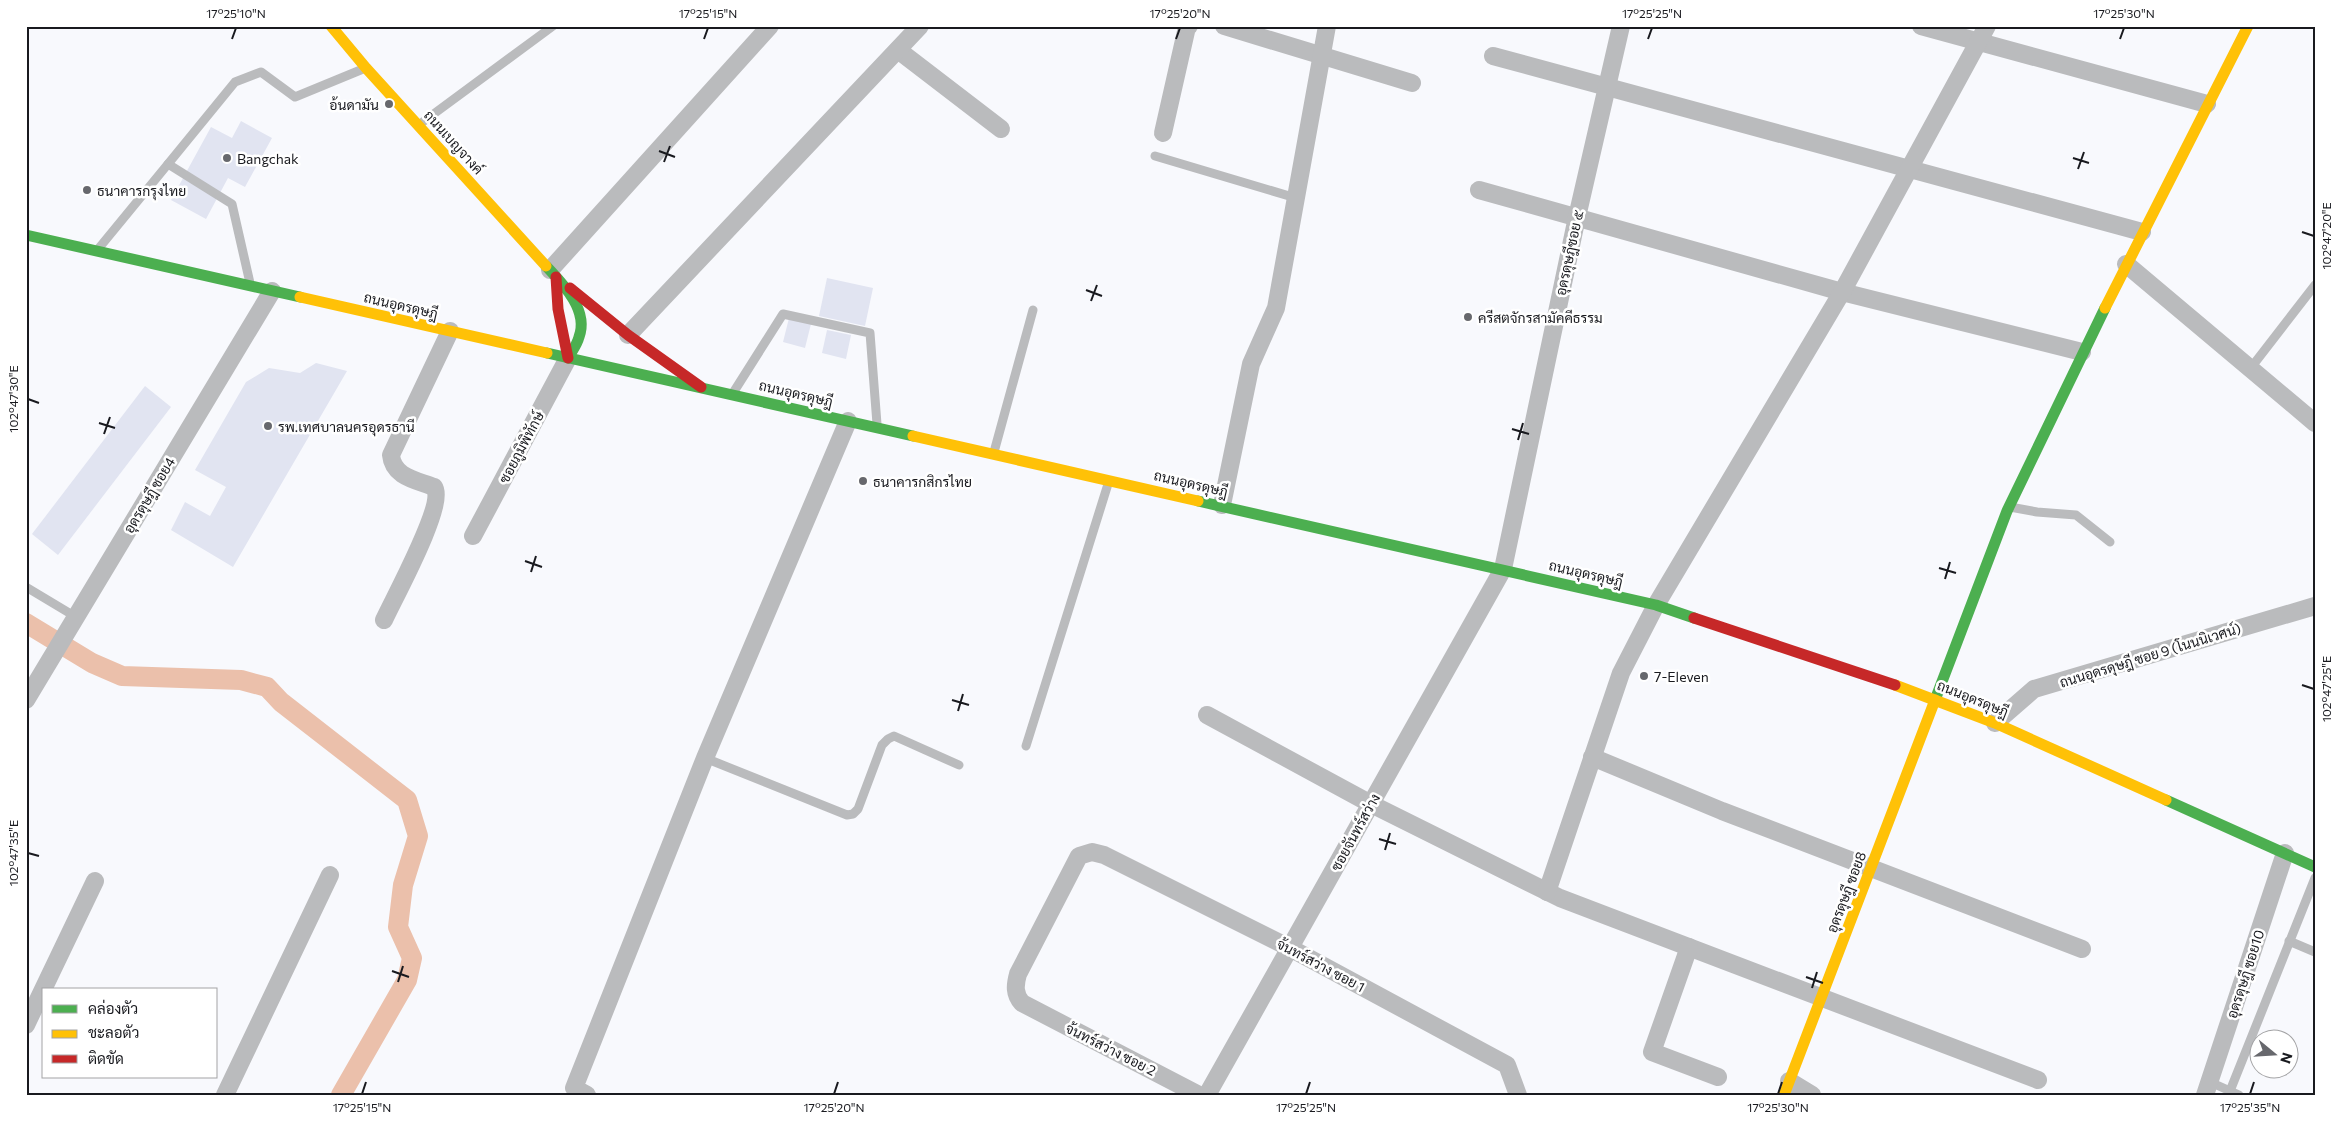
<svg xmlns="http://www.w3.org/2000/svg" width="2341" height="1121" viewBox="0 0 2341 1121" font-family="Commissioner,Sarabun,sans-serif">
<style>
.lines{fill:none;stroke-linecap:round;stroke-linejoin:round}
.canal{stroke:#ebc0ab;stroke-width:20}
.building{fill:#e1e4f1}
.lane{stroke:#babbbd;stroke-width:9}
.street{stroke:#babbbd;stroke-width:18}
.fast{stroke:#4caf50;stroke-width:11}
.slow{stroke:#ffc107;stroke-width:11}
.jam{stroke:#c62828;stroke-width:11}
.ticks{fill:none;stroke:#191a1f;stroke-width:2}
.poi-dot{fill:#67686d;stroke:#fff;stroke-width:2}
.labels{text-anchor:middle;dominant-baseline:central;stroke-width:5;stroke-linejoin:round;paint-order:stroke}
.poi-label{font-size:14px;fill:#191a1f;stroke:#fff;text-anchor:start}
.street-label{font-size:14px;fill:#191a1f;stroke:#fff}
.neatline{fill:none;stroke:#191a1f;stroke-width:2}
.ticks-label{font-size:12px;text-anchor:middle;fill:#191a1f}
</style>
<rect width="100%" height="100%" fill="#f8f9fd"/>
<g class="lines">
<path class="canal" d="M26,623L92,663L122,676L241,680L267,687L281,702L407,800L418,836L403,885L398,927L412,958L407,980L341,1095"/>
</g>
<g class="building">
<path d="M241,121L272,138L245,187L228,178L206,219L171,200L211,127L232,138Z"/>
<path d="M827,278L873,288L865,326L819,316Z"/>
<path d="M789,318L811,324L805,348L783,342Z"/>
<path d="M827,330L851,335L846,359L822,353Z"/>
<path d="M316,363L347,371L233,567L171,530L185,502L210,516L226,487L195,470L246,382L269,368L300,373Z"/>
<path d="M145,386L171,407L58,555L32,534Z"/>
</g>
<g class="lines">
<g class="lane">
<path d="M420,124L553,26"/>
<path d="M1155,156L1296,198"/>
<path d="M168,164L235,82L261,72L295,97L363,69"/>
<path d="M99,248L168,164L232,204L250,283"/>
<path d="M2250,369L2315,285"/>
<path d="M733,393L783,314L870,333L877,424"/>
<path d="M994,452L1033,310"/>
<path d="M2010,507L2037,512L2076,515L2110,542"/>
<path d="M26,587L76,617"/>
<path d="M1026,746L1108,484"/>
<path d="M705,758L847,815L853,814L858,809L882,745L888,739L894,736L959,765"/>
<path d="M2289,941L2315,952"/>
<path d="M2210,1082L2239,1095"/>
<path d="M2230,1091L2315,878"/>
</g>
<g class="street">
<path d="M1224,26L1412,83"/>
<path d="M1921,26L2207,104"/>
<path d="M898,50L1001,129"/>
<path d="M1493,56L2142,232"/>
<path d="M1163,133L1187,27L1189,26"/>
<path d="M1479,190L1842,292L2082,352"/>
<path d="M2126,264L2315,423"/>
<path d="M550,270L770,26"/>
<path d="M628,335L920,26"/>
<path d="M1222,505L1251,364L1276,308L1327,26"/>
<path d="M473,536L568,358"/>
<path d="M384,620C394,598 446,504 434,487C416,480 393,477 391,455L450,331"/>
<path d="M26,700L272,291"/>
<path d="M1207,715L1371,804L1560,898L2038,1080"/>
<path d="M1995,723L2034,689L2315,606"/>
<path d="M1592,757L1722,811L2082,949"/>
<path d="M1547,892L1621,673L1656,605L1842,292L1987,26"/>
<path d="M1689,947L1652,1052L1718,1077"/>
<path d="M26,1025L95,881"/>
<path d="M1789,1081L1812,1095"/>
<path d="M225,1095L330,875"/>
<path d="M587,1095L574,1088L705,758L848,421"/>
<path d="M1199,1095L1022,1003C1014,994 1015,985 1018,974L1079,856L1092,852L1104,855L1290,948L1507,1065L1518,1095"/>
<path d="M1207,1095L1503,569L1577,217L1621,26"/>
<path d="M2205,1095L2285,853"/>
</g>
<g class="fast">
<path d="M26,235L300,297"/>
<path d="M546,266C563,284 589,310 579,337C577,345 572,351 568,358"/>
<path d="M547,353L913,436"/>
<path d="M1198,501L1656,605L1694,618"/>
<path d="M1935,700L2007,511L2105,308"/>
<path d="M2166,800L2315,867"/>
</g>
<g class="slow">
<path d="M331,26L366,68L546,266"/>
<path d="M300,297L547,353"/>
<path d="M2105,308L2248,26"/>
<path d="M913,436L1198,501"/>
<path d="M1895,685L1995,723L2166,800"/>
<path d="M1784,1095L1935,700"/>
</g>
<g class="jam">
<path d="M556,277L558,309L568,358"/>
<path d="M570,288L628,335L701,387"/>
<path d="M1694,618L1895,685"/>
</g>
</g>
<path class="ticks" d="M232,39L236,28M704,39L708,28M1176,39L1180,28M1648,39L1652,28M2120,39L2124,28M659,151L675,157M2073,158L2089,163M664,162L670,146M2078,169L2084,152M2302,232L2314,236M1086,290L1102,296M1091,301L1097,285M28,399L39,403M99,423L115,428M1512,429L1529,434M104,434L110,417M1518,440L1523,423M525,561L542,567M1939,568L1956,573M531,572L536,556M1945,579L1950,562M2302,685L2314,689M952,700L969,705M958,711L963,694M1379,839L1396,844M1385,850L1390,833M28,853L39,856M392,971L409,977M1806,977L1823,983M398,982L403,966M1812,988L1817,972M362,1094L366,1082M834,1094L838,1082M1306,1094L1310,1082M1778,1094L1782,1082M2250,1094L2254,1082"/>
<g class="poi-dot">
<circle cx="389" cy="104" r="5"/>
<circle cx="227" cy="158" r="5"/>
<circle cx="87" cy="190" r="5"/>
<circle cx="1468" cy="317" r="5"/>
<circle cx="268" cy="426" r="5"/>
<circle cx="863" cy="481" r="5"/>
<circle cx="1644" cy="676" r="5"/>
</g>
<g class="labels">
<g class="poi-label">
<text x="379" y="104" text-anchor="end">อ้นดามัน</text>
<text x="237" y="158">Bangchak</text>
<text x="97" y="190">ธนาคารกรุงไทย</text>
<text x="1478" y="317">ครีสตจักรสามัคคีธรรม</text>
<text x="278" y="426">รพ.เทศบาลนครอุดรธานี</text>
<text x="873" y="481">ธนาคารกสิกรไทย</text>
<text x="1654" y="676">7-Eleven</text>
</g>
<g class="street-label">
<text transform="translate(454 142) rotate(48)">ถนนเบญจางค์</text>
<text transform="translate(1569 253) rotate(-78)">อุดรดุษฎีซอย ๕</text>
<text transform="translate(401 305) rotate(13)">ถนนอุดรดุษฎี</text>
<text transform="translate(796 393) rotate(13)">ถนนอุดรดุษฎี</text>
<text transform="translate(521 447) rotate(-62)">ซอยภูมิพิทักษ์</text>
<text transform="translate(1191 483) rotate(13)">ถนนอุดรดุษฎี</text>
<text transform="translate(149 495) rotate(-59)">อุดรดุษฎี ซอย4</text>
<text transform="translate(1586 573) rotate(13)">ถนนอุดรดุษฎี</text>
<text transform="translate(2150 655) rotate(-17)">ถนนอุดรดุษฎี ซอย 9 (โนนนิเวศน์)</text>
<text transform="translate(1973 698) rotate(22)">ถนนอุดรดุษฎี</text>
<text transform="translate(1355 832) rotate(-61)">ซอยจันทร์สว่าง</text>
<text transform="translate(1846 892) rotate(-69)">อุดรดุษฎี ซอย8</text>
<text transform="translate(1321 965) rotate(28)">จ้นทร์สว่าง ซอย 1</text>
<text transform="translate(2245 974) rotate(-72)">อุดรดุษฎี ซอย10</text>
<text transform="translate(1111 1049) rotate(27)">จ้นทร์สว่าง ซอย 2</text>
</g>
</g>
<rect width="2341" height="1121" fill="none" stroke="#ffffff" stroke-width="55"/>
<rect x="42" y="988" width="175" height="90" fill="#ffffff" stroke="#a3a3a5"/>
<rect x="52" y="1005" width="25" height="8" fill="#4caf50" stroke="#a3a3a5"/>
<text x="88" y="1014" font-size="15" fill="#191a1f">คล่องตัว</text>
<rect x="52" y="1030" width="25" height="8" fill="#ffc107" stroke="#a3a3a5"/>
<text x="88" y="1038" font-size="15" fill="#191a1f">ชะลอตัว</text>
<rect x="52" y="1055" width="25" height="8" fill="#c62828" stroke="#a3a3a5"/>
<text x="88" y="1064" font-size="15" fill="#191a1f">ติดขัด</text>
<g transform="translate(2274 1054) rotate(108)"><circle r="24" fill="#ffffff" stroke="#a3a3a5"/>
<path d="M0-4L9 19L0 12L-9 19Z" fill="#67686d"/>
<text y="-8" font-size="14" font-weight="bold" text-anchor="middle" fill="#191a1f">N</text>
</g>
<rect x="28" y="28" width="2286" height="1066" class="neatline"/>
<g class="ticks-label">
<text x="236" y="18">17°25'10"N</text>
<text x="708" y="18">17°25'15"N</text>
<text x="1180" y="18">17°25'20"N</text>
<text x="1652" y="18">17°25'25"N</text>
<text x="2124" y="18">17°25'30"N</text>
<text transform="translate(2327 236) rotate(-90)" y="4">102°47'20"E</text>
<text transform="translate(14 399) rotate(-90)" y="4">102°47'30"E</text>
<text transform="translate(2327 689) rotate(-90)" y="4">102°47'25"E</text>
<text transform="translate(14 853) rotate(-90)" y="4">102°47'35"E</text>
<text x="362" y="1112">17°25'15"N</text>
<text x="834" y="1112">17°25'20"N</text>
<text x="1306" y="1112">17°25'25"N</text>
<text x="1778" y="1112">17°25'30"N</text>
<text x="2250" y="1112">17°25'35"N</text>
</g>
</svg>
